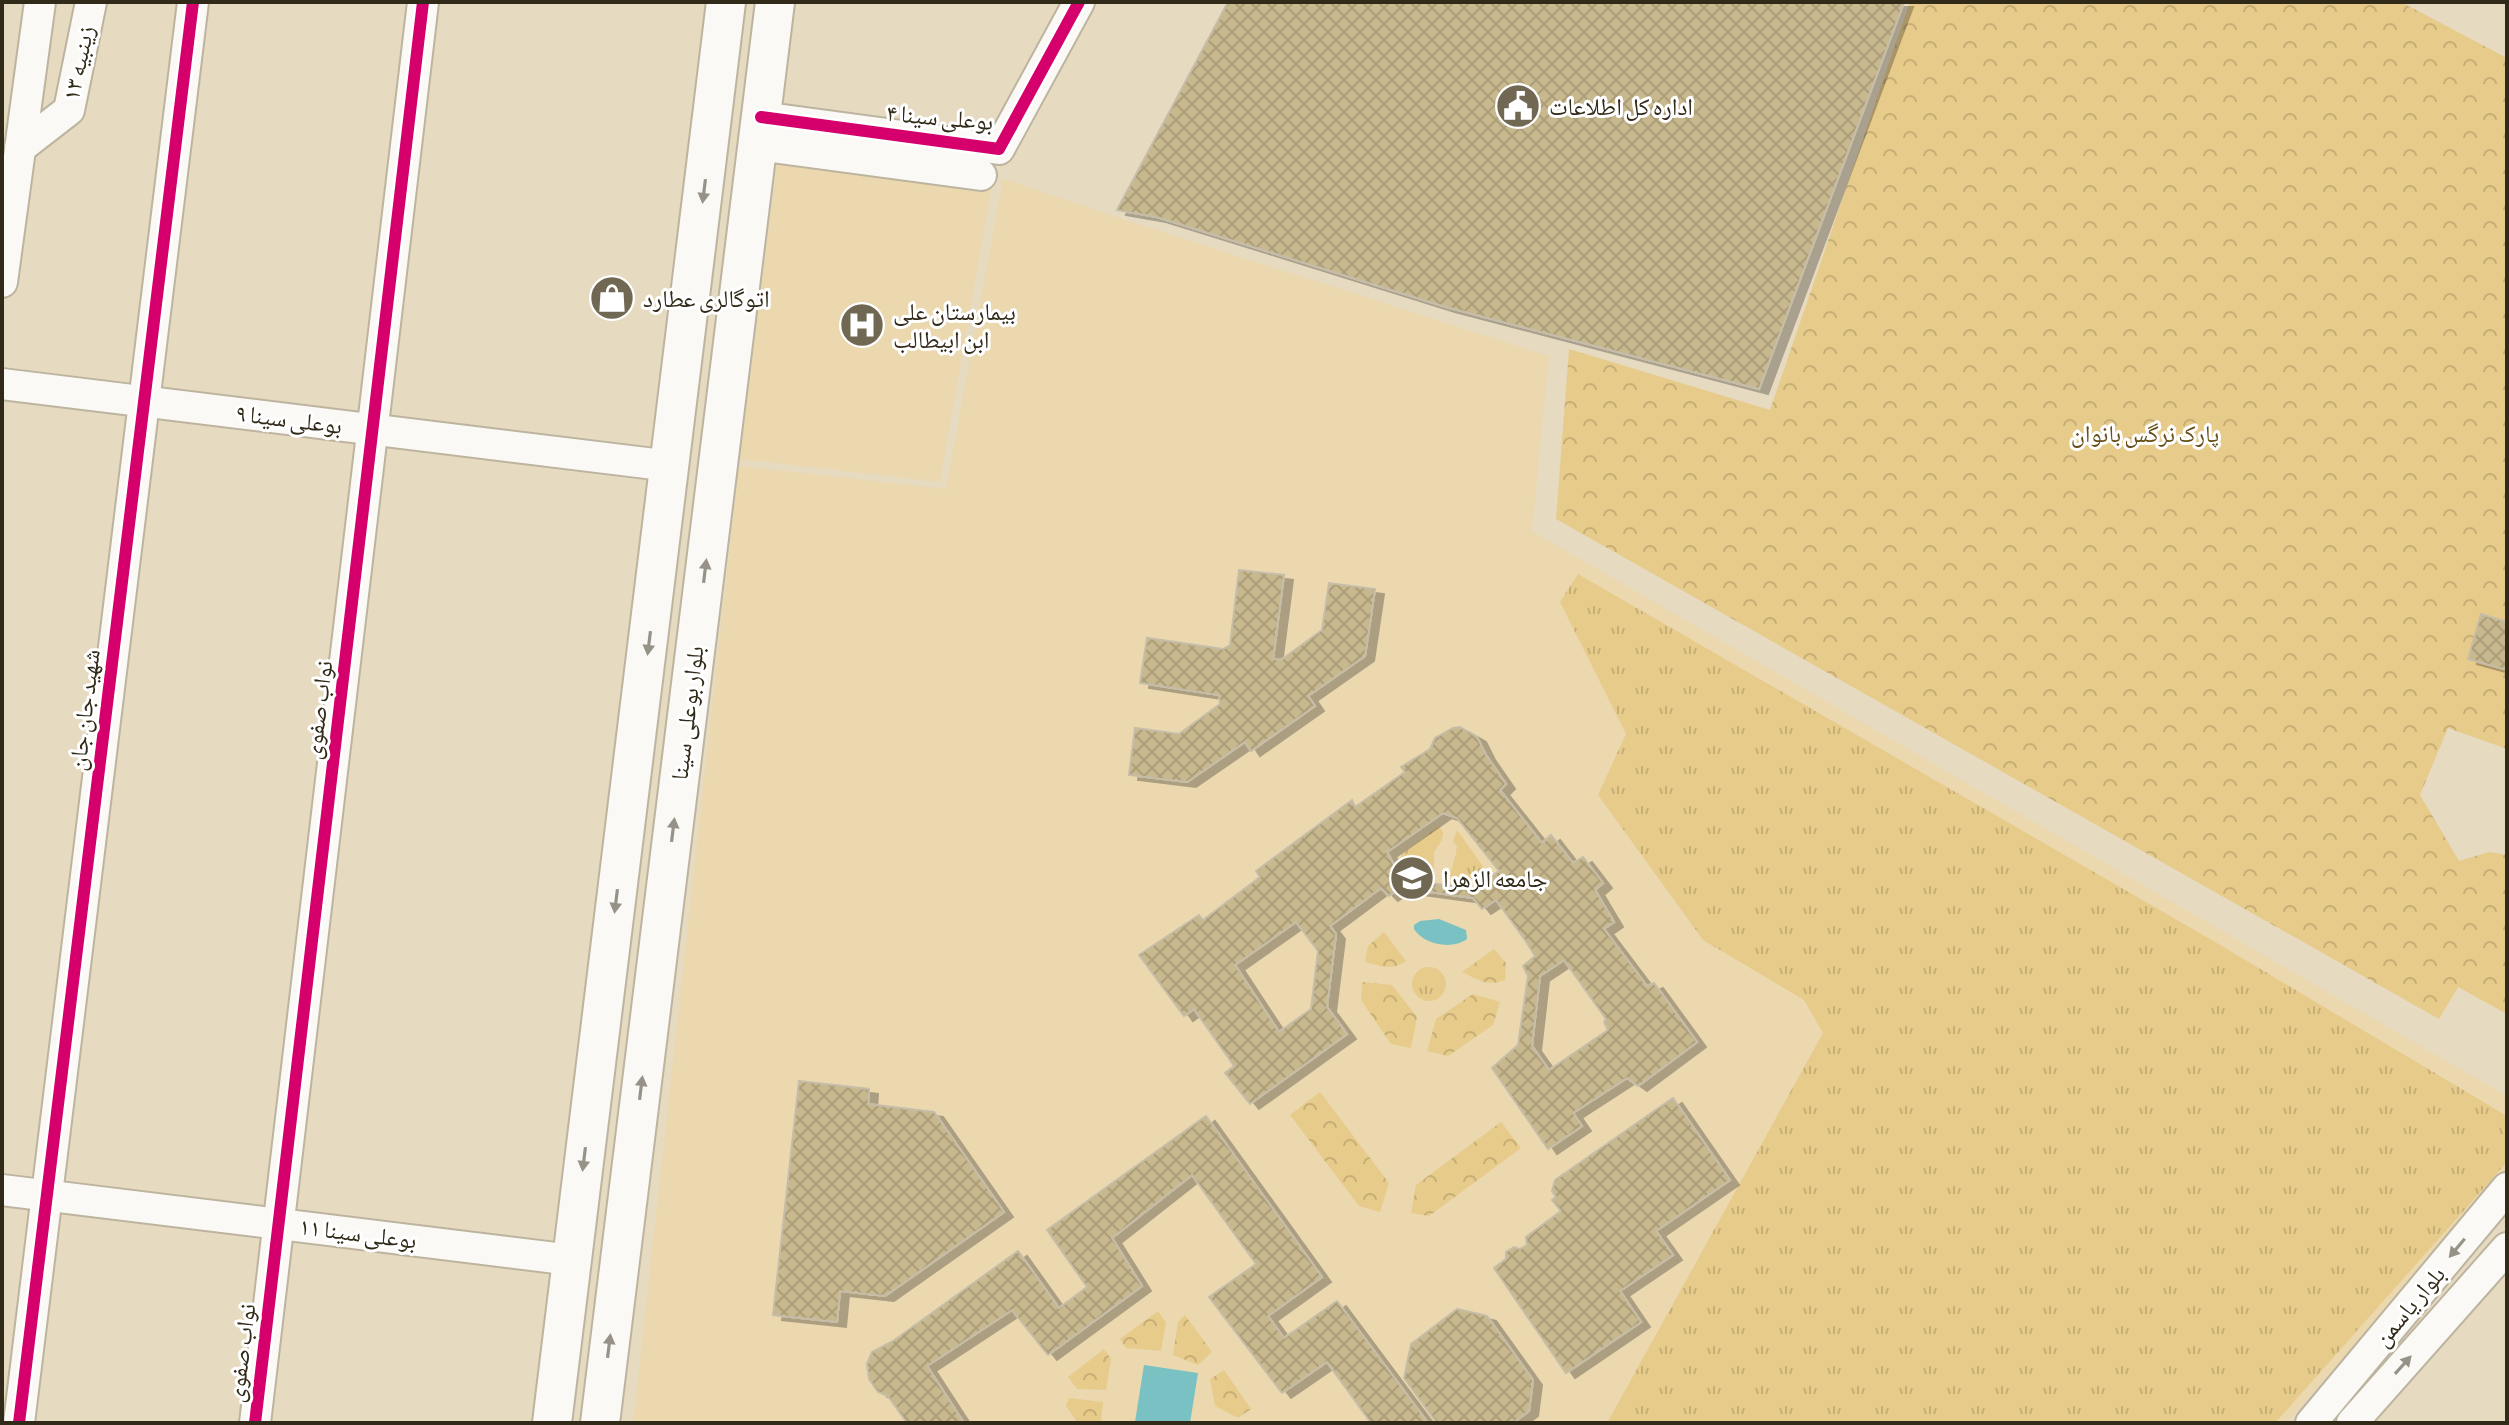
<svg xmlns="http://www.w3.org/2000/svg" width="2509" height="1425" viewBox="0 0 2509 1425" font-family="'Asap Condensed','Noto Naskh Arabic',sans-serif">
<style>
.built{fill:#ebd8af}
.grass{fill:url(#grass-tufts)}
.park{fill:url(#park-crowns)}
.water{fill:#79c1c2}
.building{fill:url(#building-cross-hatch);stroke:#c6bda8;stroke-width:2;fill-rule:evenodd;filter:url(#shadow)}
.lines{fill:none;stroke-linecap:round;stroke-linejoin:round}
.minor-casing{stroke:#bdb49f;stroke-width:34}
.major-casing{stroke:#bdb49f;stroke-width:42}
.minor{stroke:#fbf9f6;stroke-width:30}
.major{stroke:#fbf9f6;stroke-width:38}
.cycleway-casing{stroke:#fff;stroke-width:17}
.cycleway{stroke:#d6006c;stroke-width:12}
.oneway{fill:#969287}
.labels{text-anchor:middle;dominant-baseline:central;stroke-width:6;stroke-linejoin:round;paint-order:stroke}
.street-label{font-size:24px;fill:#322a18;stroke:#fff}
.poi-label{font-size:24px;fill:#322a18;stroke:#fff;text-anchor:start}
.park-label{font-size:24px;fill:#664f17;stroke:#fff}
</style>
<defs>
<pattern id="grass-tufts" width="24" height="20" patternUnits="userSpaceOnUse" patternTransform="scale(2)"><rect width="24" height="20" fill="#e7cb8a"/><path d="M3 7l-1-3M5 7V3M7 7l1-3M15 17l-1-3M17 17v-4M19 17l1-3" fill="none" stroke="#c7ae76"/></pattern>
<pattern id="park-crowns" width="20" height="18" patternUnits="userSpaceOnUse" patternTransform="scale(2)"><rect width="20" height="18" fill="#e7cb8a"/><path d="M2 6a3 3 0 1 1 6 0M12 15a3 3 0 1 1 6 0" fill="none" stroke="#c7ae76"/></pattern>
<pattern id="building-cross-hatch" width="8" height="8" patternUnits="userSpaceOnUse" patternTransform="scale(2)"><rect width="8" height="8" fill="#c8b88d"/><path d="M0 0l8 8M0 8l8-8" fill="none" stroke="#ac9e79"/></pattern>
<filter id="shadow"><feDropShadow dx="9" dy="5" stdDeviation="0" flood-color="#0004"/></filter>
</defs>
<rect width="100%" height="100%" fill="#e6dac0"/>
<g class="built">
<path d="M777,164L991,190L940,482L740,459Z"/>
<path d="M1003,179L1113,216L1549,356L1532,531L2507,1096V1172L2286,1423H633L739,466L946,489Z"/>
</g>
<g class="grass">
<path d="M1578,574L2210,939L2507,1116V1162L2275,1423H1607L1823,1033L1804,1000L1703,940L1598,795L1626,734L1560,602Z"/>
<path d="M1439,826L1443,832L1442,840L1434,852V873L1410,871L1401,855Z"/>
<path d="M1457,830L1485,869L1471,879L1450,876C1452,865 1456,857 1457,847L1453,841Z"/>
<circle cx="1429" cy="984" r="17"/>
</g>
<g class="park">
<path d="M1910,2H2401L2507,58V749L2448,728L2420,795L2459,861L2489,852L2507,855V1014L2458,987L2439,1019L1556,519L1569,349L1770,410Z"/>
<path d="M1384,932L1406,961C1392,971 1381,966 1365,962L1368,946Z"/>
<path d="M1494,949L1506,963L1505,980C1488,987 1478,980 1462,972Z"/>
<path d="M1362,982L1392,985L1417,1017L1411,1048L1391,1044L1361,1000Z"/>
<path d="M1473,994L1500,1002L1493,1025L1448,1056L1427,1051L1436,1019Z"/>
<path d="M1320,1092L1389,1183L1380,1212L1359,1206L1290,1115Z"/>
<path d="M1501,1122L1521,1148L1429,1216L1411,1213L1416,1185Z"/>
<path d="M1158,1311L1166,1323L1161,1351L1126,1348L1120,1339Z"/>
<path d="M1185,1315L1212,1352L1198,1365L1173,1355L1178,1322Z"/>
<path d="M1104,1349L1111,1359L1106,1390L1077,1389L1068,1377Z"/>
<path d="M1224,1370L1251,1409L1238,1418L1215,1406L1210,1379Z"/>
<path d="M1069,1398L1103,1402L1101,1423H1078L1066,1406Z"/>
</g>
<g class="water">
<path d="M1439,919L1466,930L1467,939C1452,950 1424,945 1414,929V925L1420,921Z"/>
<path d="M1144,1365L1198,1373L1190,1423L1135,1422Z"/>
</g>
<g class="building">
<path d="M1228,2H1904L1759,389L1446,307L1157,217L1117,210Z"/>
<path d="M1239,570L1284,575L1273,659L1281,660L1322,630L1329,583L1375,589L1365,656L1308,696L1315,706L1251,751L1245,742L1187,782L1129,775L1135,728L1179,734L1220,704L1219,695L1140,683L1147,638L1223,649L1230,645Z"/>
<path d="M2481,614L2507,622V670L2468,659Z"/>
<path d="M1460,727L1477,737L1486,755L1506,784L1500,790L1542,843L1551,835L1573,863L1583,857L1603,883L1595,890L1614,922L1604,929L1647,986L1654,983L1697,1042L1638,1086L1627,1078L1573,1113L1582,1126L1548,1149L1492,1068L1518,1045L1528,976L1523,966L1535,956L1525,940L1496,900L1482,909L1473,898L1400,888L1389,896L1381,888L1330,926L1336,934L1327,1007L1347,1034L1250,1104L1225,1073L1234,1066L1194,1009L1184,1016L1139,955L1199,915L1203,920L1260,877L1256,871L1352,800L1355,807L1405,772L1401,767L1430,749L1435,738L1453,728ZM1443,813L1457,818L1499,871L1473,889L1402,879L1387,852ZM1296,922L1318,951L1311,1009L1279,1032L1235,965ZM1564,960L1606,1019L1604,1022L1608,1030L1549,1070L1532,1046L1540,976Z"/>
<path d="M799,1081L869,1089L868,1104L934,1112L1004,1212L885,1296L840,1291L837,1322L773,1315Z"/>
<path d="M1673,1098L1730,1180L1656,1231L1673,1255L1620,1291L1641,1322L1566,1373L1494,1268L1506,1259V1252L1514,1247L1520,1249L1527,1245L1526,1237L1561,1211L1552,1200L1556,1197L1552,1191L1555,1180Z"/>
<path d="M1206,1116L1322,1277L1268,1316L1284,1338L1337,1301L1428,1423H1371L1327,1362L1282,1393L1209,1297L1256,1264L1192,1175L1112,1238L1142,1286L1048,1355L1012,1310L927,1366L964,1423H907L888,1396L878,1392L869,1379L867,1364L872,1352L893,1341L1018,1251L1059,1308L1087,1287L1047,1230Z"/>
<path d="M1457,1309L1487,1316L1533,1380L1529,1411L1513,1423H1437L1404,1378L1411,1344Z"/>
</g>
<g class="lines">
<g class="minor-casing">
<g id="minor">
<path d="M761,117L999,149L1079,2"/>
<path d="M757,145L981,175"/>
<path d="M20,148L69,110L91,2"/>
<path d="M2,282L40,2"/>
<path d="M2,384L671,466"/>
<path d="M2,1190L572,1260"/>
<path d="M19,1423L193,2"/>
<path d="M255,1423L423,2"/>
<path d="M2311,1423L2507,1188"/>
<path d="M2352,1423L2507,1248"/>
</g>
</g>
<g class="major-casing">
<g id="major">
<path d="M552,1423L726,2"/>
<path d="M600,1423L775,2"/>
</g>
</g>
<use href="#minor" class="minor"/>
<use href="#major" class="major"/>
<g class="cycleway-casing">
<g id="cycleway">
<path d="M761,117L999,149L1079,2"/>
<path d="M19,1423L193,2"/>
<path d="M255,1423L423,2"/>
</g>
</g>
<use href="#cycleway" class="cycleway"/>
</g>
<defs><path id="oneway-solid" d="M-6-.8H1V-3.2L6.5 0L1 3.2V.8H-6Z" transform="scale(2)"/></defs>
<g class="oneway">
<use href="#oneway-solid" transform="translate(704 191) rotate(97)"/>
<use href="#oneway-solid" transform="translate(705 571) rotate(-83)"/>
<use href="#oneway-solid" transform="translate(649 643) rotate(97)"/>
<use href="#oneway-solid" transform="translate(673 830) rotate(-83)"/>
<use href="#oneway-solid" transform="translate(616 901) rotate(97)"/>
<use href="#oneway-solid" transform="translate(641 1088) rotate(-83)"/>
<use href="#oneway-solid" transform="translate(584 1159) rotate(97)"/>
<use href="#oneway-solid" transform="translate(2457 1248) rotate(130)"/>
<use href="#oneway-solid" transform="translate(609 1346) rotate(-83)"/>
<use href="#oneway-solid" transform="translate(2403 1365) rotate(-48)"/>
</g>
<defs>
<g id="civic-disc" transform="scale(2.3)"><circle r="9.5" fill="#716853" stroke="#fff"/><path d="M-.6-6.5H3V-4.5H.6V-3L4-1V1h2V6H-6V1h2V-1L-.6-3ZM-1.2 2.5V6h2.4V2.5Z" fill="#fff"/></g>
<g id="shop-disc" transform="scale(2.3)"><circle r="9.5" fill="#716853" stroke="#fff"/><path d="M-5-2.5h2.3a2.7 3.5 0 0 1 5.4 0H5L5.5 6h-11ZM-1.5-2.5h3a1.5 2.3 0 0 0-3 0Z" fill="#fff"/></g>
<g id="hospital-disc" transform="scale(2.3)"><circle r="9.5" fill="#716853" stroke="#fff"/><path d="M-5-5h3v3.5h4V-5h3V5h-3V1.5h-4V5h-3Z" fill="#fff"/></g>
<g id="university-disc" transform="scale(2.3)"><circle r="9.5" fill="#716853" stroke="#fff"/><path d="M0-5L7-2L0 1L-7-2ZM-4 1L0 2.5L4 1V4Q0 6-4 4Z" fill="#fff"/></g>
</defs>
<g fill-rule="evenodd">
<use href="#civic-disc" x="1518" y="106"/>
<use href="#shop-disc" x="612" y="298"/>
<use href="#hospital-disc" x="862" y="325"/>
<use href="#university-disc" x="1412" y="878"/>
</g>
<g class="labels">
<g class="street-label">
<text transform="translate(78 63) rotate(-78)">زینبیه ۱۳</text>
<text transform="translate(940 117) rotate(5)">بوعلی سینا ۴</text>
<text transform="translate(289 419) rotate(7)">بوعلی سینا ۹</text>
<text transform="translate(84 710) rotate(-83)">شهید جان جان</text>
<text transform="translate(318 710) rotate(-83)">نواب صفوی</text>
<text transform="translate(687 713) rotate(-83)">بلوار بوعلی سینا</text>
<text transform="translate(358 1233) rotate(7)">بوعلی سینا ۱۱</text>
<text transform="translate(2409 1306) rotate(-50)">بلوار یاسمن</text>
<text transform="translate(241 1353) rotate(-83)">نواب صفوی</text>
</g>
<g class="poi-label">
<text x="1549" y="106">اداره کل اطلاعات</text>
<text x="643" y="298">اتوگالری عطارد</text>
<text x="893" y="311">بیمارستان علی<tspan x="893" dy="28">ابن ابیطالب</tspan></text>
<text x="1443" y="878">جامعه الزهرا</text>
</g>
<g class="park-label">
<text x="2145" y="433">پارک نرگس بانوان</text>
</g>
</g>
<rect width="2509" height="1425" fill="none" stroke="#322a18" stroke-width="8"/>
</svg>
